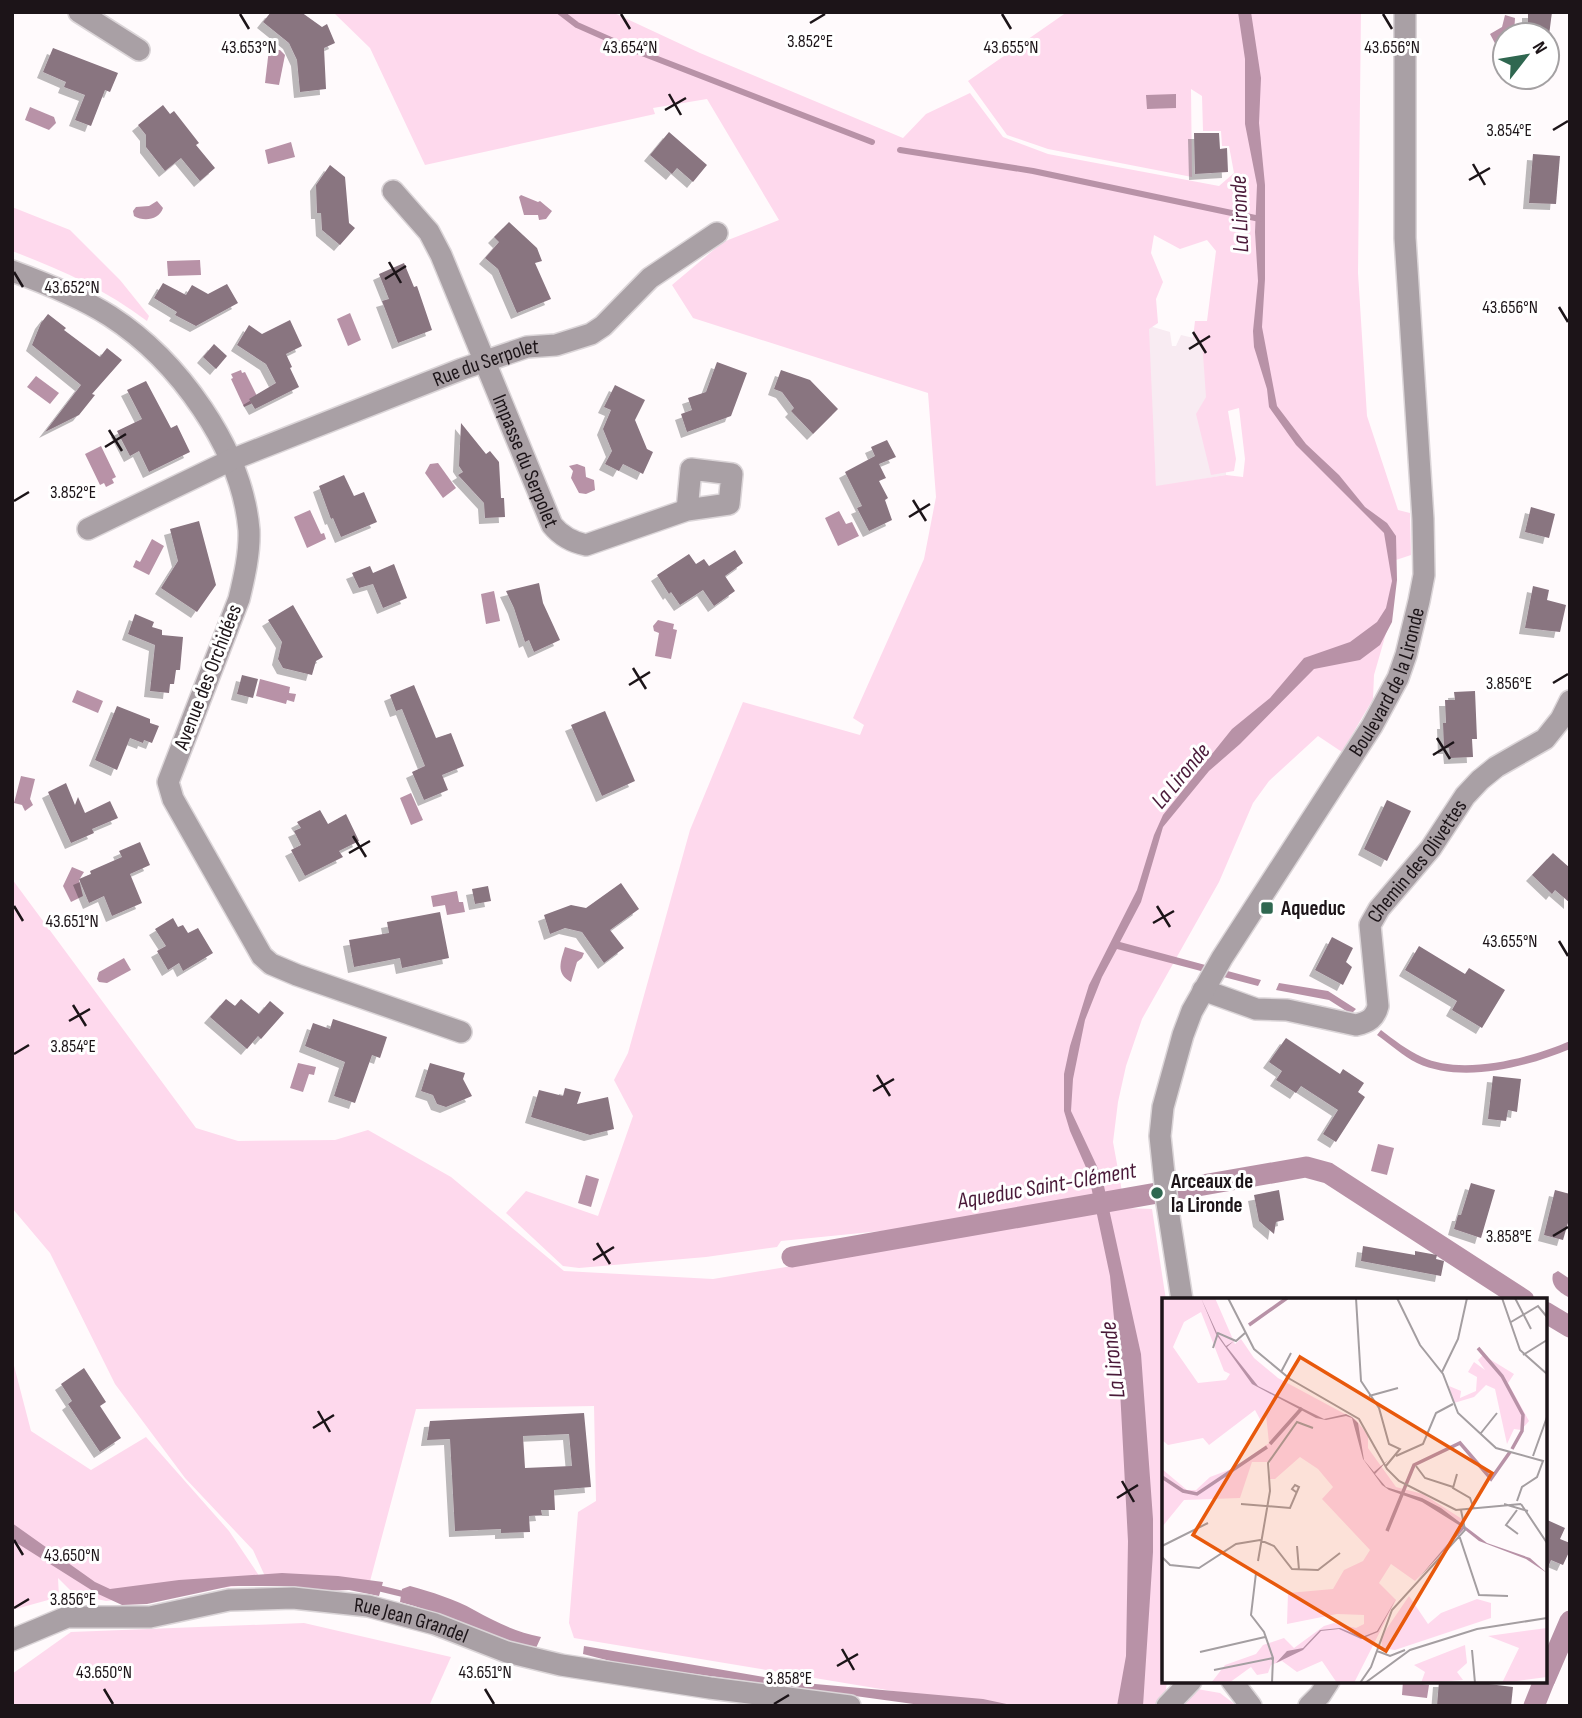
<svg xmlns="http://www.w3.org/2000/svg" width="1582" height="1718" viewBox="0 0 1582 1718" font-family="'Sofia Sans Condensed',sans-serif">
<style>
.built{fill:#f8ebf2}
.green{fill:#fed9ed;fill-rule:evenodd}
.water{fill:#b892a7}
.lines{fill:none;stroke-linecap:round;stroke-linejoin:round}
.stream{stroke:#b892a7;stroke-width:6}
.canal{stroke:#b892a7;stroke-width:21}
.building{fill:#897480;fill-rule:evenodd;filter:url(#shadow)}
.minor-casing{stroke:#dbd5d8;stroke-width:24}
.minor{stroke:#a9a0a5;stroke-width:21}
.ticks{fill:none;stroke:#1c1418;stroke-width:2.5}
.poi-dot{fill:#2f6750;stroke:#fff;stroke-width:2.5}
.labels{text-anchor:middle;dominant-baseline:central;stroke-width:6;stroke-linejoin:round;paint-order:stroke}
.street-label{font-size:21px;fill:#1c1418;stroke:#fff}
.poi-label{font-size:21px;font-weight:bold;fill:#1c1418;stroke:#fff;text-anchor:start}
.water-label{font-size:23px;font-style:italic;fill:#4a1a39;stroke:#fff}
.inset-river{fill:none;stroke:#b892a7;stroke-width:3.5}
.inset-road{fill:none;stroke:#a49ea1;stroke-width:2}
.view{fill:#e8590c;fill-opacity:0.15;stroke:#e8590c;stroke-width:3.5}
.inset-edge{fill:none;stroke:#1c1418;stroke-width:3.5}
.ticks-label{font-size:18px;text-anchor:middle;fill:#1c1418;stroke:#fff;stroke-width:6;stroke-linejoin:round;paint-order:stroke}
</style>
<defs>
<filter id="shadow"><feDropShadow dx="-6" dy="6" stdDeviation="0" flood-color="#0004"/></filter>
</defs>
<rect width="100%" height="100%" fill="#fffafc"/>
<path class="built" d="M1146,325L1170,332L1172,346H1176L1181,335L1202,340L1224,406L1226,475L1156,487Z"/>
<g class="green">
<path d="M333,12H612L700,53L903,138L926,114L970,93L1003,137L1048,154L1219,186L1234,173L1229,146H1222L1221,131H1203L1202,96L1191,89L1192,177L1048,149L1007,135L968,81L1067,12H1361L1358,273L1367,416L1398,510L1410,513L1411,555L1396,560L1391,616L1374,675L1373,699L1342,752L1318,736L1269,781L1253,803L1219,882L1142,1019L1126,1066L1118,1102L1113,1142L1125,1208L1152,1209L1166,1300H1164V1681H1167L1165,1698L1159,1706H999L917,1695L574,1638L569,1623L578,1512L596,1501L594,1406L416,1409L369,1585L306,1588L269,1585L253,1550L185,1478L115,1384L50,1253L12,1208V879L196,1128L238,1141L335,1140L368,1130L451,1177L564,1271L713,1279L894,1249L891,1230L781,1241L777,1247L706,1257L579,1268L563,1266L506,1213L526,1191L598,1216L633,1116L614,1080L628,1053L690,830L743,702L860,735L864,725L853,718L924,559L936,497L928,393L693,318L672,285L723,242L779,220L707,99L653,108L655,114L425,165L370,48ZM1154,235L1180,249L1207,240L1216,251L1207,321H1195L1193,338L1202,340L1206,397L1196,414L1211,475L1234,471L1236,459L1228,411L1239,408L1245,459L1243,477L1226,475L1156,486L1149,329L1158,323L1156,299L1163,282L1151,253Z"/>
<path d="M12,207L70,230L120,280L149,316L147,321C106,290 60,269 12,251Z"/>
<path d="M12,1358L31,1431L91,1470L146,1437L229,1531L264,1583L106,1601L74,1594L58,1578L59,1597L12,1610Z"/>
<path d="M304,1623L451,1657L429,1706H12V1674L71,1632Z"/>
<path d="M1197,1689L1220,1693L1237,1706H1178Z"/>
</g>
<g class="water">
<path d="M1238,12H1251L1261,78L1259,123L1265,185V279L1262,327L1277,406L1306,444L1339,475L1365,507L1387,523L1396,536L1397,580L1392,622L1380,645L1360,660L1314,669L1240,744L1209,771L1163,827L1141,902L1120,942L1261,980L1258,986L1117,949L1102,977L1085,1020L1073,1079L1071,1111L1102,1177L1141,1354L1153,1519V1552L1143,1706H1117L1126,1656L1128,1541L1119,1371L1110,1276L1088,1172L1070,1131L1064,1111V1074L1070,1046L1089,985L1137,890L1154,835L1163,815L1232,729L1270,698L1304,658L1350,642L1377,622L1386,608L1392,581L1384,533L1296,445L1269,407L1267,389L1254,347L1253,331L1258,281L1255,232L1257,185L1245,124V59Z"/>
<path d="M1505,15L1515,18L1514,35H1505V62L1490,34L1502,27Z"/>
<path d="M269,49L280,50L285,55L279,85L265,83Z"/>
<path d="M1176,94V108L1147,109L1146,95Z"/>
<path d="M30,107L54,117L56,123L49,130L25,120Z"/>
<path d="M291,142L295,157L268,164L265,150Z"/>
<path d="M521,195L538,202L540,201L552,211L546,219L539,220L538,215H524L519,197Z"/>
<path d="M157,201L163,208C159,220 144,222 134,216L133,211L136,207L149,206Z"/>
<path d="M200,260L201,275L168,276L167,261Z"/>
<path d="M350,313L361,340L348,346L337,319Z"/>
<path d="M241,370L242,373L245,372L259,400L244,407L231,379L233,378L231,374Z"/>
<path d="M36,376L59,393L50,404L27,387Z"/>
<path d="M101,446L116,477L112,479L114,483L106,487L104,483L100,485L85,454Z"/>
<path d="M438,463L456,488L443,498L425,473L430,464Z"/>
<path d="M577,464L585,467L586,477L594,480L595,490L586,494L579,493L571,478L573,471L569,466Z"/>
<path d="M310,510L321,534L324,533L326,539L307,548L294,517Z"/>
<path d="M839,511L846,524L852,522L859,536L838,546L825,518Z"/>
<path d="M152,539L164,546L149,575L133,567L136,560L140,562Z"/>
<path d="M494,591L500,621L486,624L481,594Z"/>
<path d="M658,620L674,624L673,629L677,630L671,659L655,656L659,633L654,631L653,626Z"/>
<path d="M260,679L290,687L289,693L296,694L294,702L287,700L286,704L256,696Z"/>
<path d="M77,690L103,701L98,713L72,702Z"/>
<path d="M21,776L35,779L30,799L33,805L25,811L22,805L14,803Z"/>
<path d="M411,793L423,820L411,825L400,798Z"/>
<path d="M72,867L84,872L79,880L83,896L71,902L63,886Z"/>
<path d="M457,891L459,902H463L465,912L447,915L445,905L433,907L431,896Z"/>
<path d="M565,947L584,953L582,958L577,962L571,982C555,973 561,961 565,947Z"/>
<path d="M124,958L131,970L107,983L99,982L97,979L99,972Z"/>
<path d="M1279,983L1328,991L1356,1009L1351,1014L1329,1000L1276,990Z"/>
<path d="M1381,1030C1394,1040 1407,1050 1422,1057C1462,1076 1531,1058 1570,1041V1049C1527,1067 1462,1084 1417,1063C1403,1056 1390,1044 1377,1035Z"/>
<path d="M298,1063L316,1067L314,1075L309,1074L303,1092L290,1088Z"/>
<path d="M1378,1144L1394,1148L1387,1175L1371,1171Z"/>
<path d="M586,1175L599,1179L591,1207L578,1203Z"/>
<path d="M1558,1271L1570,1279V1298C1560,1293 1550,1286 1553,1274Z"/>
<path d="M12,1523L95,1582L110,1589L179,1580L282,1573L338,1576L383,1582L379,1596L349,1590L323,1591L291,1586H231L147,1604L122,1605L96,1593L12,1540Z"/>
<path d="M410,1586C431,1592 455,1599 474,1610C496,1622 515,1632 541,1637L536,1648C488,1640 447,1614 400,1602L402,1589Z"/>
<path d="M584,1646L793,1682L983,1699L1016,1706H928L665,1670L622,1664L583,1654Z"/>
<path d="M1403,1681L1429,1685L1427,1698L1402,1695Z"/>
</g>
<g class="lines">
<g class="stream">
<path d="M560,12L577,25L629,48L872,142"/>
<path d="M900,150L1033,171L1260,219"/>
<path d="M374,1587L407,1595"/>
</g>
<g class="canal">
<path d="M792,1257L1306,1167L1328,1173L1524,1300"/>
<path d="M1545,1312L1570,1327"/>
<path d="M1545,1679L1570,1621"/>
<path d="M1534,1706L1544,1681"/>
</g>
</g>
<g class="building">
<path d="M271,12H301L322,27L327,24L335,43L324,48L326,89L300,92L297,60L289,43L263,22Z"/>
<path d="M1528,12H1552L1549,35H1528Z"/>
<path d="M53,48L118,73L110,92L105,90L91,126L75,120L85,95L64,87L66,82L43,72Z"/>
<path d="M163,105L170,114L174,111L199,143L196,145L215,168L200,181L181,158L165,171L146,147V135L138,125Z"/>
<path d="M669,132L707,165L693,182L677,168L672,174L650,155Z"/>
<path d="M1194,133H1219L1220,149L1227,148L1228,172L1195,174Z"/>
<path d="M1533,154L1560,156L1556,204L1529,203Z"/>
<path d="M330,165L345,177L349,223L355,228L340,245L322,230L321,213H317L316,185Z"/>
<path d="M509,222L537,248L542,261L535,263L551,299L517,313L498,269L485,258L499,242L494,237Z"/>
<path d="M404,263L414,287L417,286L432,330L398,343L382,301L389,299L379,274Z"/>
<path d="M163,283L186,295L192,285L208,294L227,284L238,303L196,326L175,315L177,312L154,298Z"/>
<path d="M48,314L66,328L64,330L100,357L107,348L122,360L92,394L95,395L79,415L45,432L81,385L32,345L41,323Z"/>
<path d="M290,320L302,346L286,354L292,367L290,368L299,387L255,409L249,399L276,383L266,364L237,345L249,325L262,334Z"/>
<path d="M214,344L227,356L216,369L203,357Z"/>
<path d="M717,362L747,373L731,416L687,432L681,414L692,410L688,398L706,392Z"/>
<path d="M781,370L810,380L838,409L813,434L791,411L794,408L782,392L774,389Z"/>
<path d="M146,381L171,428L177,425L190,452L149,472L139,451L130,456L117,431L142,419L127,390Z"/>
<path d="M615,385L645,400L635,420L647,449L653,452L643,474L623,464L619,471L605,464L612,451L603,429L611,410L604,407Z"/>
<path d="M461,423L486,454L490,451L499,462L501,498H504L505,517L485,518L484,503L458,475L463,472L459,466Z"/>
<path d="M887,440L896,457L879,464L886,478L879,481L888,498L885,500L892,520L869,531L857,508L862,506L845,472L875,456L871,447Z"/>
<path d="M344,475L354,496L364,492L377,522L341,537L333,518L331,519L319,486Z"/>
<path d="M1531,507L1555,514L1549,538L1525,532Z"/>
<path d="M199,521L216,585L197,612L161,588L178,561L170,529Z"/>
<path d="M735,550L743,563L725,576L735,591L714,606L703,590L680,605L671,592L669,594L657,575L689,554L696,564L704,559L709,566Z"/>
<path d="M394,564L407,598L383,608L373,584L359,588L352,573L370,566L373,573Z"/>
<path d="M539,583L543,603L560,640L534,652L529,640L525,642L514,608L506,591Z"/>
<path d="M1533,586L1549,590L1547,600L1566,605L1560,632L1525,628Z"/>
<path d="M293,605L323,657L316,661L312,675L283,668L278,659L282,642L268,620Z"/>
<path d="M135,614L154,622L152,627L162,630V635L183,637L180,670H176L174,684H170L169,693L150,691L155,645L128,634Z"/>
<path d="M242,675L258,679L253,698L237,694Z"/>
<path d="M414,685L436,738L451,733L464,766L442,775L448,790L424,800L412,772L425,766L402,709L396,711L390,695Z"/>
<path d="M1475,691L1477,739H1472L1473,757L1450,758L1449,748H1444L1443,723H1446L1445,700H1455L1454,692Z"/>
<path d="M117,706L150,719V723L159,726L152,743L144,740L143,743L130,738L117,770L95,760Z"/>
<path d="M605,711L635,781L602,796L571,725Z"/>
<path d="M66,783L75,805L78,797L85,813L110,801L118,818L92,829L94,833L71,843L48,792Z"/>
<path d="M1387,800L1411,811L1387,861L1364,849Z"/>
<path d="M320,810L328,824L346,814L359,841L339,851L343,857L305,876L291,850L301,845L294,831L301,828L297,822Z"/>
<path d="M140,842L150,865L130,874L142,903L112,916L104,896L89,903L79,879L91,874L90,871L122,857L119,851Z"/>
<path d="M1553,853L1570,868V903L1555,890L1552,894L1532,875Z"/>
<path d="M621,883L639,909L610,930L624,948L604,963L582,932L565,928L550,934L544,915L571,905L586,908Z"/>
<path d="M488,886L491,901L475,904L472,889Z"/>
<path d="M440,912L449,958L402,968L400,958L354,967L349,940L389,933L387,922Z"/>
<path d="M173,918L178,927L183,925L188,933L198,928L213,953L183,971L179,963L168,970L157,951L166,946L155,929Z"/>
<path d="M1332,937L1353,948L1346,962L1352,967L1343,985L1315,970Z"/>
<path d="M1419,946L1465,974L1469,968L1505,990L1482,1028L1452,1010L1457,1001L1405,970Z"/>
<path d="M226,999L235,1006L241,999L259,1014L270,1001L284,1013L268,1031L261,1039L258,1036L247,1049L210,1017Z"/>
<path d="M333,1019L387,1037L380,1058L372,1055L355,1103L334,1096L345,1062L305,1046L313,1023L330,1029Z"/>
<path d="M1286,1038L1340,1074L1343,1069L1364,1083L1358,1092L1365,1097L1336,1142L1323,1134L1338,1110L1301,1086L1296,1093L1276,1080L1282,1071L1269,1062Z"/>
<path d="M430,1063L465,1073L463,1079L472,1096L446,1107L437,1104L433,1095L421,1091Z"/>
<path d="M1493,1076L1521,1079L1517,1112L1508,1110L1506,1121L1488,1119Z"/>
<path d="M565,1088L581,1092L577,1104L608,1097L614,1129L590,1135L531,1117L539,1090L563,1096Z"/>
<path d="M1471,1183L1495,1190L1481,1238L1454,1229L1458,1215H1461Z"/>
<path d="M1279,1190L1284,1220L1276,1222L1274,1234L1259,1221L1254,1195Z"/>
<path d="M1555,1190L1570,1194V1216L1563,1240L1544,1235Z"/>
<path d="M1363,1246L1415,1255V1251L1437,1255L1436,1259L1444,1261L1441,1276L1361,1261Z"/>
<path d="M84,1368L106,1402L100,1406L121,1438L100,1452L68,1404L72,1401L61,1384Z"/>
<path d="M584,1413L591,1487L554,1490L555,1510H541L542,1515L529,1516L530,1532L501,1533V1529L455,1531L450,1439L427,1440L430,1421ZM569,1434L572,1466L525,1468L523,1436Z"/>
<path d="M1545,1519L1565,1528L1560,1539L1570,1543V1550L1563,1565L1551,1560L1545,1574Z"/>
<path d="M1439,1681H1464L1513,1687L1511,1706H1437Z"/>
</g>
<g class="lines">
<g class="minor-casing">
<g id="minor">
<path d="M79,12L139,50"/>
<path id="s1" d="M393,191L429,232L441,255L552,525C561,536 572,542 586,545L687,510L729,504L732,474L691,469L687,510"/>
<path d="M12,271C45,283 80,297 110,316C178,360 242,448 249,530C250,553 244,578 239,599L168,782L173,799L262,956L271,964L297,975L461,1032"/>
<path id="s2" d="M88,529L231,460L462,369L527,347L556,345L591,334L603,326L650,278L717,233"/>
<path id="s3" d="M1203,990L1256,1009L1287,1010L1356,1025C1369,1022 1375,1018 1378,1006L1370,925L1379,909L1431,848L1465,796L1480,780L1496,767L1545,739L1561,719L1570,701"/>
<path id="s4" d="M1182,1300L1167,1203L1160,1136L1163,1107L1183,1035L1192,1011L1222,958L1372,726L1398,678L1406,655L1419,601L1424,575L1423,519L1405,238V12"/>
<path id="s5" d="M12,1640L67,1617H150L229,1600L293,1598L368,1606L435,1624L507,1652L561,1665L710,1688L850,1706"/>
<path d="M1232,1681L1251,1706"/>
<path d="M1167,1706L1191,1681"/>
<path d="M1309,1706L1320,1695L1329,1681"/>
</g>
</g>
<use href="#minor" class="minor"/>
</g>
<path class="ticks" d="M240,14L249,29M621,14L630,29M1002,14L1011,29M1383,14L1392,29M810,23L825,14M669,94L681,115M665,110L686,98M1553,130L1568,121M1473,164L1485,185M1469,180L1490,168M389,262L401,283M14,272L23,287M385,279L406,266M1559,307L1568,322M1193,332L1206,353M1189,349L1210,336M109,430L122,451M105,447L126,434M913,500L926,521M14,501L29,492M909,517L930,504M633,668L646,689M1553,683L1568,674M629,685L650,672M1437,738L1450,759M1433,755L1454,742M353,836L366,857M349,853L370,841M14,906L23,921M1157,906L1170,927M1153,923L1174,911M1559,941L1568,956M73,1005L86,1026M69,1021L90,1009M14,1054L29,1045M877,1075L890,1096M873,1091L894,1079M1553,1236L1568,1227M597,1243L610,1264M593,1260L614,1247M318,1411L330,1432M313,1428L334,1415M1122,1481L1134,1502M1117,1498L1138,1485M14,1540L23,1555M14,1608L29,1599M842,1649L854,1670M837,1666L858,1654M104,1689L113,1704M485,1689L494,1704M774,1704L789,1695"/>
<g class="poi-dot">
<rect x="1260" y="901" width="14" height="14" rx="3.5"/>
<circle cx="1157" cy="1193" r="7"/>
</g>
<g class="labels">
<g class="street-label">
<text stroke="none"><textPath href="#s2" startOffset="432">Rue du Serpolet</textPath></text>
<text stroke="none"><textPath href="#s1" startOffset="303">Impasse du Serpolet</textPath></text>
<text transform="translate(208 677) rotate(-69)">Avenue des Orchidées</text>
<text stroke="none"><textPath href="#s4" startOffset="679">Boulevard de la Lironde</textPath></text>
<text stroke="none"><textPath href="#s3" startOffset="350">Chemin des Olivettes</textPath></text>
<text stroke="none"><textPath href="#s5" startOffset="408">Rue Jean Grandel</textPath></text>
</g>
<g class="poi-label">
<text x="1281" y="908">Aqueduc</text>
<text x="1171" y="1181">Arceaux de<tspan x="1171" dy="24">la Lironde</tspan></text>
</g>
<g class="water-label">
<text transform="translate(1240 214) rotate(-92)">La Lironde</text>
<text transform="translate(1181 776) rotate(-50)">La Lironde</text>
<text transform="translate(1047 1186) rotate(-10)">Aqueduc Saint-Clément</text>
<text transform="translate(1113 1360) rotate(-97)">La Lironde</text>
</g>
</g>
<g transform="translate(1162 1298)">
<rect width="385" height="385" fill="#fffafc"/>
<path d="M0,0H53L73,46L79,41L92,60L116,80L194,122L206,137V150L234,189L261,196L300,221L302,231L253,283L229,266L217,285L234,302L192,385H175L160,363L135,374L120,363L109,367L106,375L95,377L89,369L67,385H49L63,367L94,356L101,347L122,340L132,350L162,328L172,325L194,330L202,326V317L175,316L125,326L126,295L171,291L182,272L201,263L208,252L160,201L171,189L156,171L138,159L113,181H108V164H90L78,200L22,202L0,229V171L25,192H34L48,179L72,170L107,145L104,117L100,125L93,112L47,147L41,140L6,147L0,142ZM39,14L62,73L68,76L64,82L36,85L11,49L22,24ZM321,57L352,76L346,85L367,123L359,132L352,131L345,146L333,91L324,87L312,99L292,105L287,88L299,93L298,100L314,93L315,79L306,74L312,64L323,72L316,62ZM247,298L266,326L279,315L315,301L329,305V320L233,352L220,350L219,339ZM385,330V379L340,385L357,350L326,338ZM303,347L305,365L295,374L301,382L259,385L263,374L252,367Z" fill="#fed9ed" fill-rule="evenodd"/>
<path d="M39,0L55,35L64,48L72,43L65,49L96,88L162,121L184,116L190,119L196,125L202,162L212,174L226,162L213,176L224,189L260,200L279,210L325,245L368,260L385,275L364,261L317,243L302,231L255,282L300,229L260,204L227,192L220,187L201,161L190,120L184,118L164,122L154,120L90,86L54,36ZM234,301L216,334L199,341L177,331L159,333L141,352L114,365L125,353L141,350L158,332L178,330L200,339L215,333Z" fill="#b892a7"/>
<path class="inset-river" d="M87,27L125,0M316,50L340,78L361,117L360,133L350,151M108,146L140,110M0,179L21,193L35,196L105,149M225,233L252,167L298,145L329,181L348,154"/>
<path class="inset-road" d="M66,0L92,51L128,81L197,121L225,171L237,183L294,212L359,206M194,0L199,83L217,110L227,146L238,151L223,169M235,0L258,47L281,76L296,115L334,150L381,163L375,179L360,189L355,203M340,0L358,52L385,76M353,0L369,31M349,24L376,8L385,19M51,50L56,35L74,43L83,35M361,57L385,42M119,74L129,55M280,74L296,41L305,0M207,98L236,90M319,135L335,115M234,158L261,146L274,115L291,106M371,158L385,119M254,168L263,180L291,189M295,176L291,190L308,200L312,211M79,206L128,210L137,189L133,187L130,191L134,194M342,206L366,213M359,206L385,245M355,212L344,227L356,236M297,237L317,297L346,298M0,248L46,225M135,248L137,272M0,259L8,267L37,270L74,246L98,242L112,248L130,271L156,272L178,255M96,263L108,193L106,165L135,124L151,130M94,275L89,317L102,334L111,360L110,385M310,352L313,385M215,353L228,358L243,352M38,354L103,339M52,372L111,360M198,385L209,369L230,312L303,232L299,212M203,385L248,352L315,331L385,320"/>
<path class="view" d="M138,59L330,175L224,353L31,237Z"/>
<rect width="385" height="385" class="inset-edge"/>
</g>
<g class="ticks-label">
<text x="810" y="47">3.852°E</text>
<text x="249" y="53">43.653°N</text>
<text x="630" y="53">43.654°N</text>
<text x="1011" y="53">43.655°N</text>
<text x="1392" y="53">43.656°N</text>
<text x="1509" y="136">3.854°E</text>
<text x="72" y="293">43.652°N</text>
<text x="1510" y="313">43.656°N</text>
<text x="73" y="498">3.852°E</text>
<text x="1509" y="689">3.856°E</text>
<text x="72" y="927">43.651°N</text>
<text x="1510" y="947">43.655°N</text>
<text x="73" y="1052">3.854°E</text>
<text x="1509" y="1242">3.858°E</text>
<text x="72" y="1561">43.650°N</text>
<text x="73" y="1605">3.856°E</text>
<text x="104" y="1678">43.650°N</text>
<text x="485" y="1678">43.651°N</text>
<text x="789" y="1684">3.858°E</text>
</g>
<rect width="1582" height="1718" fill="none" stroke="#1c1418" stroke-width="28"/>
<g transform="translate(1526 56) rotate(59)"><circle r="33" fill="#ffffff" stroke="#a4a1a3" stroke-width="2"/>
<path d="M0-5L12 26L0 18L-12 26Z" fill="#2f6750"/>
<text y="-10" font-size="19" font-weight="bold" text-anchor="middle" fill="#1c1418">N</text>
</g>
</svg>
